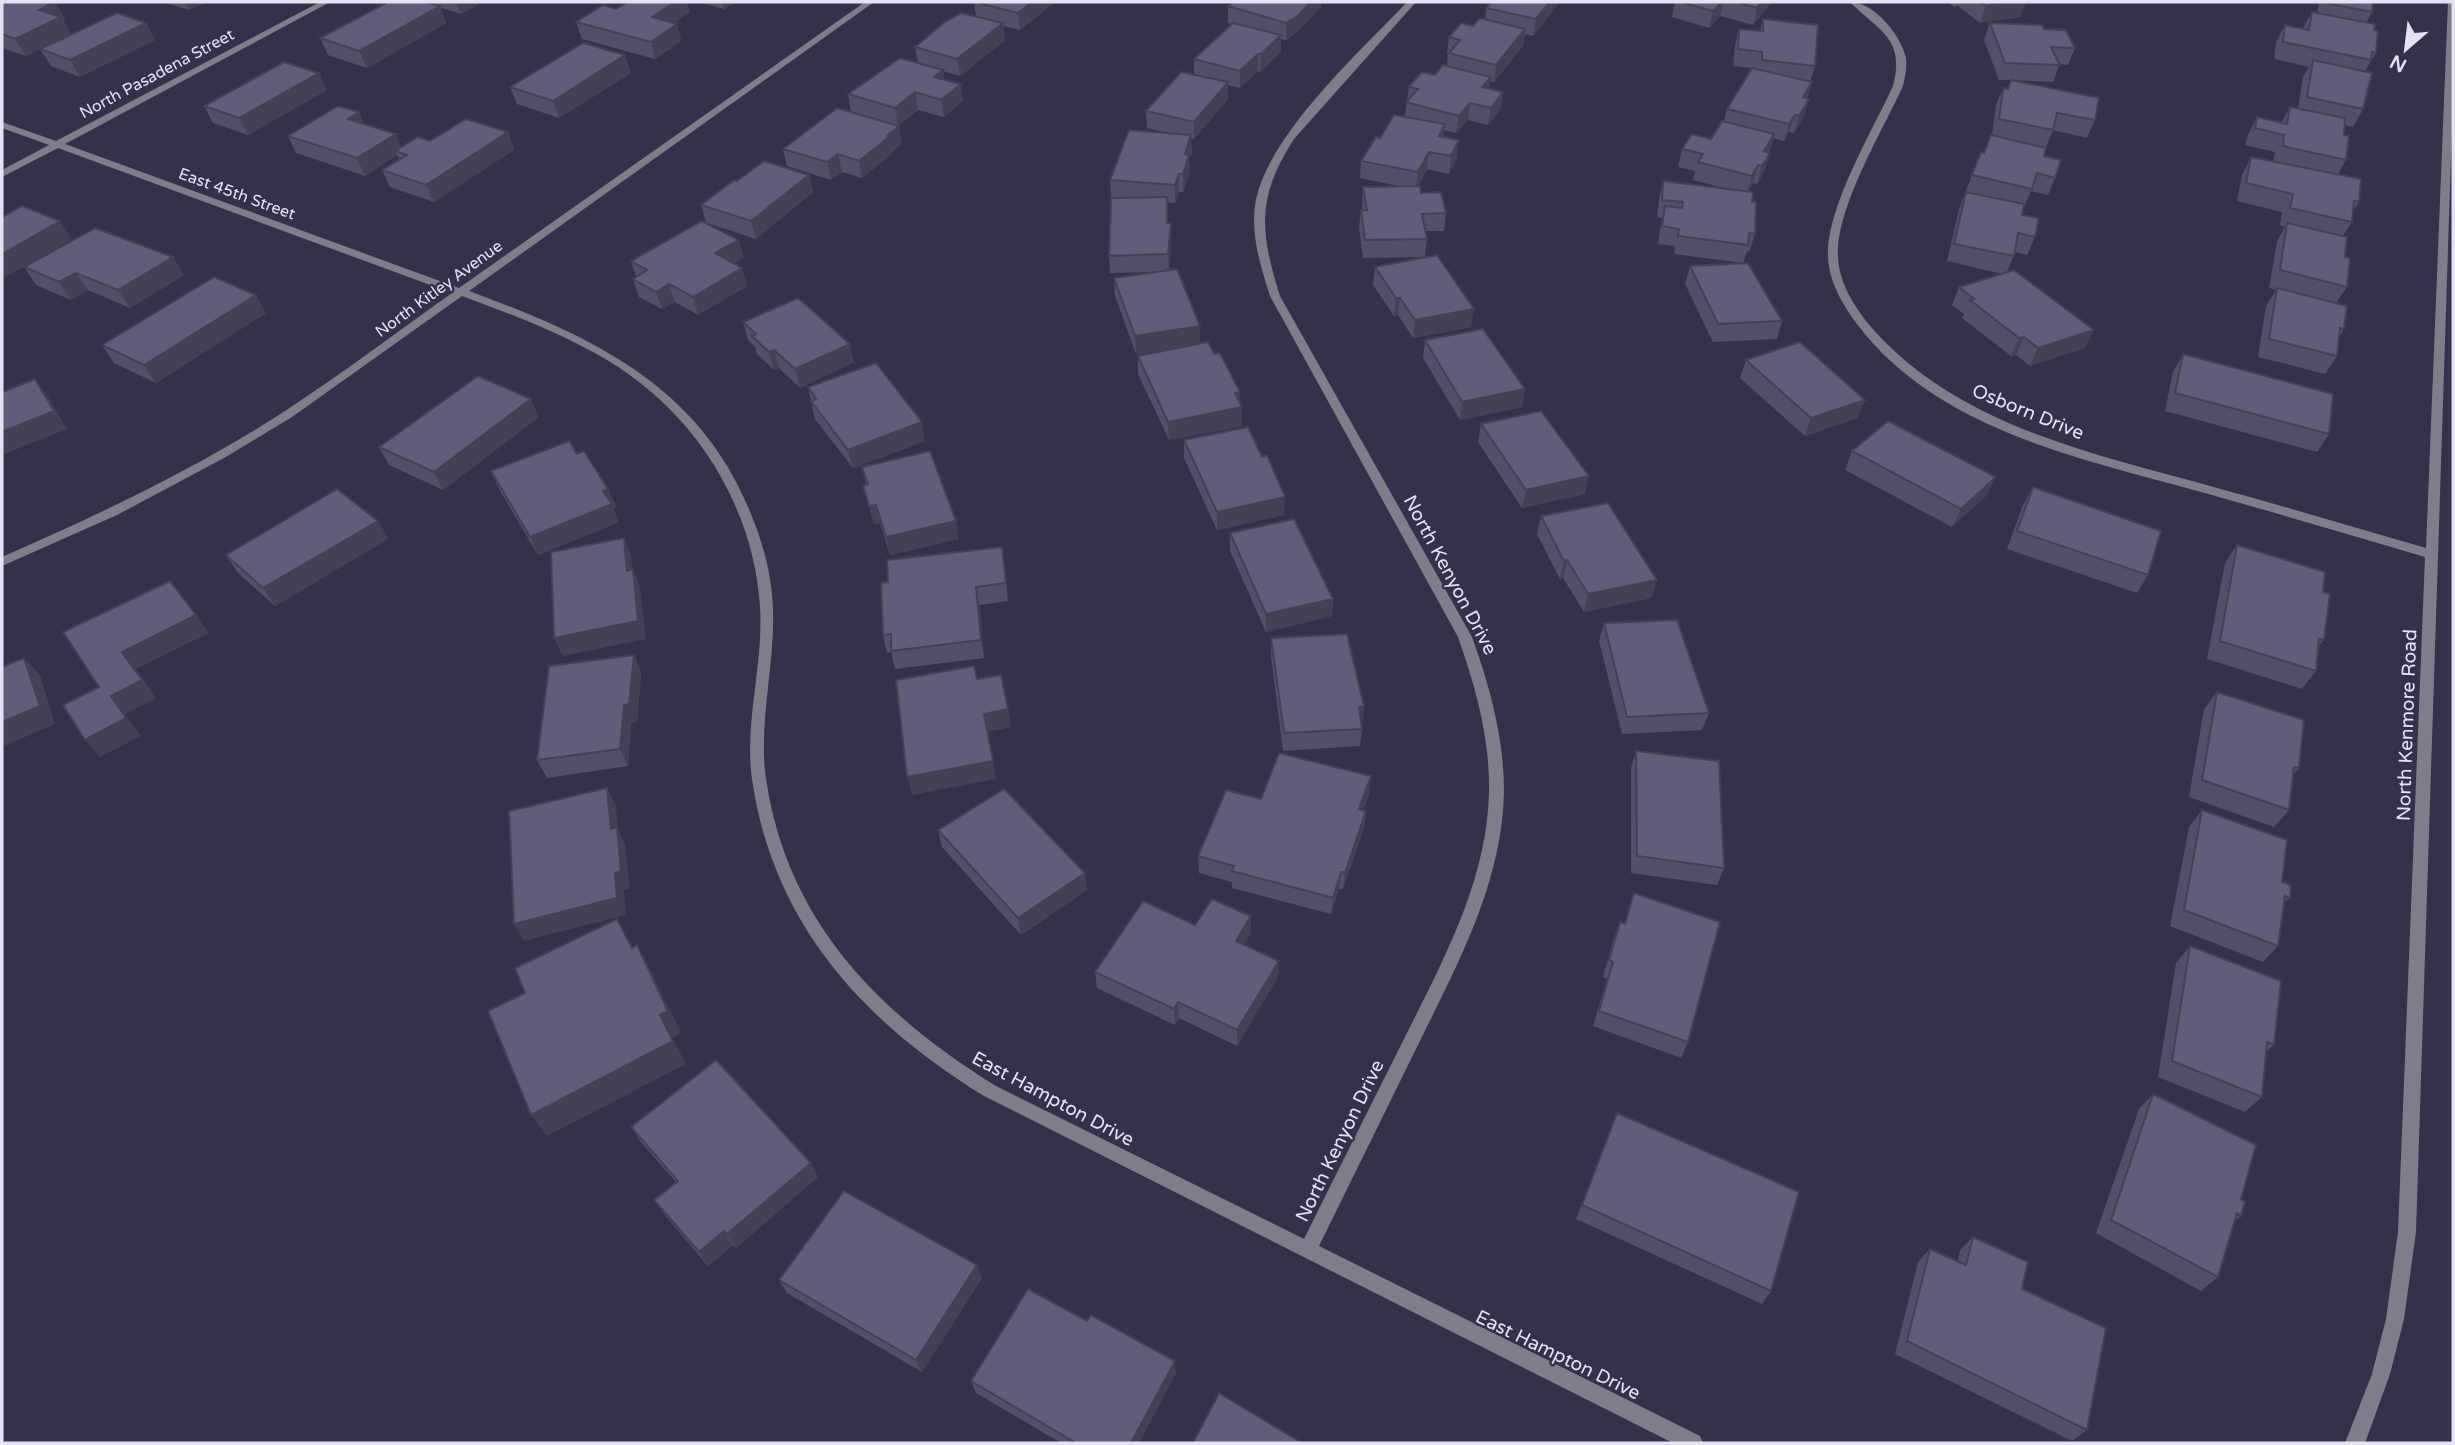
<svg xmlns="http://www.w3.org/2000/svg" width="2455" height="1445" viewBox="0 0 2455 1445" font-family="'Varela Round',sans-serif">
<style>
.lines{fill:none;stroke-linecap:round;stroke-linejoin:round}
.street{fill:#807d8b;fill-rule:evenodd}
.wall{fill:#544e68}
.shaded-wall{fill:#454055}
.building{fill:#625b79;stroke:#454055;stroke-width:2}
.labels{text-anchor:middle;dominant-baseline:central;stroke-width:5;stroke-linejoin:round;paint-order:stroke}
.far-street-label{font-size:16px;fill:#e5e2f3;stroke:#37304c}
.street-label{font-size:19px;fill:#e5e2f3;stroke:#37304c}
</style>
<rect width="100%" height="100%" fill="#37304c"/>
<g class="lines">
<g class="street">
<path d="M320,2H330L65,144L459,288L865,2H874L469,291C588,335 696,383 748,507C762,539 772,574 773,609C775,666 758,723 766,779C787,921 878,1013 996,1086L1304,1239C1335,1176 1367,1113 1399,1049C1439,968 1487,885 1489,792C1490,738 1476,688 1458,637L1270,296C1261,267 1251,237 1255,206C1264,138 1360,52 1407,2H1416L1294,139C1256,198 1260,232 1280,296L1472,637C1490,687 1504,738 1504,792C1502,886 1455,969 1415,1051C1383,1116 1351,1181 1319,1246L1700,1436L1703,1443H1673L984,1096C864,1022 773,925 752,779C744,722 764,663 760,606C753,504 694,412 607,360C561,333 511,314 462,296L292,417L224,458L117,515L2,566V557C98,515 193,470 282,413C340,375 396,333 452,293L58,148L2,177V170L49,145L2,128V122L56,141Z"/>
<path d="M1850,2C1874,2 1901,35 1906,58C1907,68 1905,77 1903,86C1882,132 1835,209 1838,258C1840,290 1862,318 1883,340C1972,430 2100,455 2217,488C2287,507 2356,528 2426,548L2448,2H2453V95L2416,1232L2404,1319L2390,1374L2365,1443H2345L2372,1374L2386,1319L2398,1232L2425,557C2354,536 2283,515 2212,495C2089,460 1939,433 1857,324C1843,305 1829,282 1828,257C1826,208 1872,132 1893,86C1906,37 1877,30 1850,2Z"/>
</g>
</g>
<g class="wall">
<path d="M2,2H55L65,19L63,20L71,34L26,56L2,48Z"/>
<path d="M163,2H206L189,10Z"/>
<path d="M388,2H483L461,14L441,8L446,23L367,68L328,55L320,38Z"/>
<path d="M627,2H687L690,12L673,23L677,24L681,41L655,59L582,39L576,22L616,9Z"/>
<path d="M699,2H735L724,9Z"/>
<path d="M974,2H1055L1020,30L1003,26L1005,40L960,76L943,71L944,79L963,101L944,117L918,110L898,126L851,112L848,94L918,63L915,47L976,16Z"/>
<path d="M1233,2H1321V7L1298,31L1286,40L1281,39V52L1260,72L1258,71L1240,88L1228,85V99L1194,139L1191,138L1192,153L1189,160L1190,172L1183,192H1179L1175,203L1167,202L1168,223L1171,240L1169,270L1200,326V344L1240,402L1242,426L1169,440L1138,374V356L1195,345L1136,354L1115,296L1114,278L1154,272L1110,273L1109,256L1118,198L1111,197L1110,180L1172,134L1147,128L1146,111L1194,74V59L1232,24L1228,23V6Z"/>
<path d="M1491,2H1560L1533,36L1525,34L1523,46L1494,82L1490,81L1489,89L1501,109L1488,125L1468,120L1456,133L1444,130V137L1457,158L1449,174L1427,169L1418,186L1421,193L1446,213L1444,231H1426L1427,239L1425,257L1363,258L1359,228L1361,210H1362V205L1363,187H1403L1360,178L1361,161L1380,138L1405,117L1409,86L1435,75L1447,66L1448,54H1447L1449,37L1485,20L1486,8Z"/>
<path d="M1675,2H1770L1769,6L1753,25L1720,16L1709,28L1672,17Z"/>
<path d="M1948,2H2026L2020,17L1980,23L1958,6L1954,7Z"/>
<path d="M2319,2H2373L2372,12L2366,23L2374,30L2376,53L2365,71L2363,109L2353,127L2345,125L2344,135L2346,160L2338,174L2359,202L2353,211L2352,222L2343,236L2347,287L2336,303L2344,329L2339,337L2337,356L2325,374L2258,357L2266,306L2276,290L2269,288L2277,241L2285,227L2280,225L2282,212L2237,201L2242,175L2251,157L2273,162L2275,152L2245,145L2248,135L2257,117L2281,123L2290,107L2298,108L2303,77L2309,67L2274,59L2276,42L2285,25L2303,28L2312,12L2317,13Z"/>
<path d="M1763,19L1815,66L1810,82H1812L1807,98L1804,116L1794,133L1789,132L1784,141L1773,138L1765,170L1757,184L1753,183L1748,191L1752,202L1755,234L1749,252L1747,251L1743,263L1674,254L1675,246L1658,244L1662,218L1657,217L1659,199L1663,181L1732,190L1693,180L1695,171L1678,167L1682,149L1711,139L1724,121L1727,109L1752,68L1733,66L1735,45L1739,29L1760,31Z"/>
<path d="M146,23L155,40L80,77L51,66L40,49Z"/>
<path d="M1990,23L2044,29L2075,48L2068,65L2060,64L2053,82L2011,80L2095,120L2087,138L2053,130L2046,147L2044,156L2055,178L2048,195L2031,191L2024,207H2023L2022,215L2035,237L2027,255L2015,252L2007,272L2085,348L2030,366L2016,355L2011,356L1962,318L1964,314L1952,305L1959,287L2002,274L1947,261L1959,209L1965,193L1981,152L1984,153L1991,135H1992L1996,105L2003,88L2007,89L2011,80H1999L1984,40Z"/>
<path d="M631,73L559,118L517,104L510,87Z"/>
<path d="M327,90L248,135L213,123L204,106Z"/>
<path d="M359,112L364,124L396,134L401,147L430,141L508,132L514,150L434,202L390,187L382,170L399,159L397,155L365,176L296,153L288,136Z"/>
<path d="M902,143L892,152V154L862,178L842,172L831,180L787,166L783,149Z"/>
<path d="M809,175L813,192L756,239L707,223L744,258L734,263L742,268L747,286L698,315L675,302L662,309L639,297L633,279L636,277L631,261L706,223L701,205L737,181Z"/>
<path d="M1690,266L1782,321L1777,339L1713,342L1685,284Z"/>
<path d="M24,267L184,275L130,308L88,290L71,300L36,285Z"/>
<path d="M1375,267L1471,327L1413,338L1398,315L1394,316L1373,285Z"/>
<path d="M266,313L156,383L114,363L102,345Z"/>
<path d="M743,322L854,362L800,388L779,368L774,370L757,354L755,347L748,340Z"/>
<path d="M1425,340L1525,389L1522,407L1460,420L1423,358Z"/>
<path d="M2183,354L2329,434L2317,452L2165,411L2173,372Z"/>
<path d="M1746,360L1858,418L1805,436L1740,378Z"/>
<path d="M808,387L925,441L853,468L815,419Z"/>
<path d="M539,417L443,490L389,465L379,447Z"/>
<path d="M1481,424L1585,494L1522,508L1478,442Z"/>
<path d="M1184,440L1262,457L1284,515L1217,530L1184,458Z"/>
<path d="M1852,451L1987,495L1952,527L1845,470Z"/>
<path d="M577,454L608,489L616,507L613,508L619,522L538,555L499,489L491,471Z"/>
<path d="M862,467L959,539L890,555L880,523L874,524L863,486L866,485Z"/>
<path d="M2033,487L2148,575L2137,593L2007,549L2023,505Z"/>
<path d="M1541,516L1657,580L1651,598L1584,612L1563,578L1560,579L1537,534Z"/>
<path d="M378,521L388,539L275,606L238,573L226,555Z"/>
<path d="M1230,533L1333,599L1332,616L1266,632L1230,551Z"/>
<path d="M2237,545L2323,592L2324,640L2318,647L2316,671L2302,689L2207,659L2225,563Z"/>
<path d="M1005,565L1008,601L979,605L984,658L895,669L891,652L887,653L883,635Z"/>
<path d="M1604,623L1709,713L1702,730L1622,734L1599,641Z"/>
<path d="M1271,638L1364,706L1362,724H1361L1362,729L1360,746L1283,751L1271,656Z"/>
<path d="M634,655L641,673L637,722L631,723L628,766L547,778L537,760Z"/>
<path d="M2217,692L2299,768L2293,775L2289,810L2274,827L2189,797L2204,709Z"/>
<path d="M1636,751L1724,868L1717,885L1631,873V768Z"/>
<path d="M1369,794L1363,810L1366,811L1364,828L1343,889H1339L1331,914L1232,888V882L1199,873L1198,856L1261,799Z"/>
<path d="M2202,810L2282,882L2290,898L2284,903L2278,946L2263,962L2170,926L2189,827Z"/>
<path d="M938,830L1087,890L1021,935L942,847Z"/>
<path d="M1634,893L1688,1042L1681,1058L1593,1026L1607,979L1603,977L1614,938L1620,922L1624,924Z"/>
<path d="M1195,925L1251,933L1243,945L1279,961L1278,977L1237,1046L1179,1018L1175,1025L1097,988L1095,972Z"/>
<path d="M2190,946L2274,1045L2266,1052L2262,1097L2245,1112L2158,1077L2176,963Z"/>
<path d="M2153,1094L2241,1199V1216L2234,1222L2218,1277L2201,1291L2096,1233L2139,1109Z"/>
<path d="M1617,1113L1771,1291L1762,1304L1576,1219Z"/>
<path d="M631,1127L818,1177L736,1248L733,1245L708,1266L664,1214L654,1200L676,1182L640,1141Z"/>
<path d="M1973,1237L2022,1289L2087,1430L2072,1441L1895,1354L1918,1262L1930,1249L1958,1261L1960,1250Z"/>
<path d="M982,1278L922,1372L787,1293L779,1280Z"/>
<path d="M1176,1373L1139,1443H1061L976,1393L971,1381Z"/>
</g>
<g class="shaded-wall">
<path d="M55,2L65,19L63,20L71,34L26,56L15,39L39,10Z"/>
<path d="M185,2H206L189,10Z"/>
<path d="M456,2H483L461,14Z"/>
<path d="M675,2H687L690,12L657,34L652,17Z"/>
<path d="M722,2H735L724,9Z"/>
<path d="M1032,2H1055L1020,30L1018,13Z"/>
<path d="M1311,2H1321V7L1298,31L1286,40V23Z"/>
<path d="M1550,2H1560L1533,36L1536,19Z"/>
<path d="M1722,2H1724L1720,16L1709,28L1713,11Z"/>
<path d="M1762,2H1770L1769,6L1753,25L1757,8Z"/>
<path d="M2015,2H2026L2020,17L1980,23L1986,6Z"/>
<path d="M440,6L446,23L367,68L359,51Z"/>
<path d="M146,23L155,40L80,77L70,60Z"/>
<path d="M1003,23L1005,40L960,76L957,59Z"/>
<path d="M677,24L681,41L655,59L651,42Z"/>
<path d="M1525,29L1523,46L1494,82L1496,65Z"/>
<path d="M1281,35V52L1260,72L1261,54Z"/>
<path d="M1258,54V71L1240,88V71Z"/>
<path d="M625,55L631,73L559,118L553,101Z"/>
<path d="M943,70L945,87L934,77Z"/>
<path d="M319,73L327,90L248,135L239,118Z"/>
<path d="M1491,77L1488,94L1482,87Z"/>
<path d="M1228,82V99L1194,139V122Z"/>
<path d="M1812,82L1807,99L1803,97Z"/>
<path d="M961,84L963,101L944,117L941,100Z"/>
<path d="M915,92L918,110L898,126L895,108Z"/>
<path d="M1503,92L1501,109L1488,125L1491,108Z"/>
<path d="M1809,99L1804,116L1794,133L1799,116Z"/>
<path d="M1470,103L1468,120L1456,133L1459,116Z"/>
<path d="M359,112L367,130L348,119Z"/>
<path d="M1795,115L1789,132L1784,141L1789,124Z"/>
<path d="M1445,124L1443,142L1439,136Z"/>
<path d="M899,126L902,143L892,152V154L862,178L859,161Z"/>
<path d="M508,132L514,150L434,202L426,185Z"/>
<path d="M396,134L403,151H395L397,155L365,176L357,158Z"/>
<path d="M1774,134L1769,151L1761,166L1764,151Z"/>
<path d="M1191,135L1192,153L1189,160L1190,172L1183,192V174L1185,154Z"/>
<path d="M1459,140L1457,158L1449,174L1451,156Z"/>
<path d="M1429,152L1427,169L1416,189L1418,172Z"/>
<path d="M1770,153L1765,170L1757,184L1762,166Z"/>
<path d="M838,154L842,172L831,180L827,162Z"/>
<path d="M1758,165L1753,183L1747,193L1752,176Z"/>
<path d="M1179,174V192L1175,203V185Z"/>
<path d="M809,175L813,192L756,239L751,221Z"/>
<path d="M60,221L72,239L2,279V254Z"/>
<path d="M1171,223V240L1169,272L1168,254Z"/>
<path d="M739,240L744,258L720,271L715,253Z"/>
<path d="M173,257L184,275L130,308L118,290Z"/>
<path d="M742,268L747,286L698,315L693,297Z"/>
<path d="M76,273L88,290L71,300L59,282Z"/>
<path d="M669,284L675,302L662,309L656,292Z"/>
<path d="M256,295L266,313L156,383L144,365Z"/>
<path d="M1396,298H1400L1398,315L1394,316Z"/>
<path d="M1474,309L1471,327L1413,338L1415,320Z"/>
<path d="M1200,326V344L1136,354L1135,336Z"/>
<path d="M2094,330L2085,348L2030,366L2038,348Z"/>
<path d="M2024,337L2016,355L2011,356L2019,338Z"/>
<path d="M850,344L854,362L800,388L795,369Z"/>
<path d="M774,350L779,368L774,370L769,352Z"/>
<path d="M35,379L48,397L67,429L2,455V432Z"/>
<path d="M1525,389L1522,407L1460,420L1462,402Z"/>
<path d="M1240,392V408L1242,407V426L1169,440L1168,422L1235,393Z"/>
<path d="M531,399L539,417L443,490L434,472Z"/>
<path d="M1865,400L1858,418L1805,436L1811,418Z"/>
<path d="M922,422L925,441L853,468L848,450Z"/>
<path d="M1589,476L1585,494L1522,508L1526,490Z"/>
<path d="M1996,477L1987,495L1952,527L1961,509Z"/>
<path d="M608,489L616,507L613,508L619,522L538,555L530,537L603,491Z"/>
<path d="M1285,497L1284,515L1217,530V512Z"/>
<path d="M876,505L880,523L874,524L869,506Z"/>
<path d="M378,521L388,539L275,606L263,588Z"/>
<path d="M956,521L959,539L890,555L886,537Z"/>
<path d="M624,538L631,556L634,589L627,571Z"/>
<path d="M1002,547L1005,565L1008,601Z"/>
<path d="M1567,560L1563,578L1560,579L1564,561Z"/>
<path d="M633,569L640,587L646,639L563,656L554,638Z"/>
<path d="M1657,580L1651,598L1584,612L1588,594Z"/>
<path d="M976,587L979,605L984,658L981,640Z"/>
<path d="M1333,599L1332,616L1266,632V614Z"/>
<path d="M196,615L209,633L136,669L156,698L125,714L141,736L100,757L85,740L111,696L122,652Z"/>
<path d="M634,655L641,673L637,722L631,723L628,766L620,749L624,705Z"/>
<path d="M24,658L40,675L55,724L2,747V722Z"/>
<path d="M1364,706L1362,724L1357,725L1359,707Z"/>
<path d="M1008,709L1011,727L987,732L984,714Z"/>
<path d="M993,761L996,779L912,795L907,777Z"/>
<path d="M1371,776L1369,794L1358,826L1359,809Z"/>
<path d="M607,788L616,806L618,830L625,844L630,888L624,890L626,915L524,941L514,924L611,829Z"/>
<path d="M1366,811L1364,828L1343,889L1345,873Z"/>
<path d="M1341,872L1339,889L1331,914L1333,898Z"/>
<path d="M1085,873L1087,890L1021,935L1018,918Z"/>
<path d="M1251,916V933L1235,958L1236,941Z"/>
<path d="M637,945L650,969L681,1033L672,1038L686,1064L547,1136L531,1115L660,1015Z"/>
<path d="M1279,961L1278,977L1237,1046V1030Z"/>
<path d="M1178,1002L1179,1018L1175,1025L1174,1009Z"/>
<path d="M811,1163L818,1177L736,1248L727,1234Z"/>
<path d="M724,1231L733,1245L708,1266L699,1252Z"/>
<path d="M977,1265L982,1278L922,1372L916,1360Z"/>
<path d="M1175,1361L1176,1373L1139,1443H1131Z"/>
</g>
<g class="building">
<path d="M2,2H54L39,10L61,17L15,39L2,34Z"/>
<path d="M388,2H426L440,6L359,51L320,38Z"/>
<path d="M627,2H675L652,17L677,24L651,42L576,22L603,5L616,9Z"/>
<path d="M974,2H1032L1018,13Z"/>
<path d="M1233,2H1311L1299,15L1286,23L1228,6Z"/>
<path d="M1491,2H1550L1536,19L1486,8Z"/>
<path d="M1679,2H1722L1713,11Z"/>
<path d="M1735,2H1762L1757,8Z"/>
<path d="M1980,2H2015L1986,6Z"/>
<path d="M2325,2H2373L2372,12L2325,3Z"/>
<path d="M2312,12L2375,24L2374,30L2378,31L2376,53L2372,52L2371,60L2283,42L2285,25L2309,30Z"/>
<path d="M117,13L146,23L70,60L40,49Z"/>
<path d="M961,13L1003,23L957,59L915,47L946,21Z"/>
<path d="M1480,18L1525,29L1496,65L1449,53L1460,40L1449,37L1461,23L1473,26Z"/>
<path d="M1763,19L1818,25L1815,66L1762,60V52L1738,49L1739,29L1763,31Z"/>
<path d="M1233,23L1281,35L1261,54H1258L1240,71L1194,59Z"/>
<path d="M1990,23L2042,25L2044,29L2066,30L2075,48L2051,47L2060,65L2005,63Z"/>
<path d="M583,43L625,55L553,101L510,87Z"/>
<path d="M900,58L943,70L934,77L961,84L941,100L915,92L895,108L848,94Z"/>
<path d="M2313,60L2372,73L2363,109L2307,97Z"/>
<path d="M284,62L319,73L239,118L204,106Z"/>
<path d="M1443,65L1491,77L1482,87L1503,92L1491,108L1470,103L1459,116L1406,102L1418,89L1409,86L1422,72L1435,75Z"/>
<path d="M1752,68L1812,82L1803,97L1809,99L1799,116L1795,115L1789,124L1727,109Z"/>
<path d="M1181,72L1228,82L1194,122L1146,111Z"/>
<path d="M2011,80L2099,98L2095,120L2057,113L2053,130L1999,119L2003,88L2008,89Z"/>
<path d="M338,106L359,112L348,119L396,134L357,158L288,136Z"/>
<path d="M2290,107L2345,118L2344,135L2349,136L2346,160L2283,146L2284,135L2255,128L2257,117L2287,124Z"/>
<path d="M837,108L899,126L887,136L889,137L859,161L838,154L827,162L783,149Z"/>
<path d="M1394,115L1445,124L1439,136L1459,140L1451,156L1429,152L1418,172L1361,161L1376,137L1380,138Z"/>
<path d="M466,119L508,132L426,185L382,170L407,155L395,151L418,137L430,141Z"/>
<path d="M1722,121L1774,134L1764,151L1770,153L1762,166L1758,165L1752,176L1698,162L1703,154L1682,149L1692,134L1711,139Z"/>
<path d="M1129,130L1191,135L1185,154L1189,155L1183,174H1179L1175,185L1110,180Z"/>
<path d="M1991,135L2046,148L2044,156L2061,160L2055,178L2037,173L2032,189L1972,175L1981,152L1984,153Z"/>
<path d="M2251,157L2361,179L2359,202L2354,201L2352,222L2290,208L2293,194L2246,183Z"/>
<path d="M764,161L809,175L751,221L701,205L734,180L737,181Z"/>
<path d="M1663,181L1753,192L1752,202H1756L1755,234L1749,233L1748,245L1678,236L1679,229L1662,226L1665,206L1682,208L1683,202L1662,200Z"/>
<path d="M1420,186L1421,193L1441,192L1446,213L1422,214L1427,239L1365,240L1361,210H1367L1363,187Z"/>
<path d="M1966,192L2024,204L2022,215L2039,218L2035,237L2018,233L2014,256L1954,244Z"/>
<path d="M1167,197V223H1171L1168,254L1109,256L1111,198Z"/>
<path d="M22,206L60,221L2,254V217Z"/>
<path d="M702,221L739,240L715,253L742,268L693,297L669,284L656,292L633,279L647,270L631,261Z"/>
<path d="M2287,223L2347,237L2345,257L2350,258L2347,287L2280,270Z"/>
<path d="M95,228L173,257L118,290L76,273L59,282L24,267Z"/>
<path d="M1437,255L1474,309L1415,320L1400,298H1396L1375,267Z"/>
<path d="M1748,263L1782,321L1718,324L1690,266Z"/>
<path d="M1177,269L1200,326L1135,336L1114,278Z"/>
<path d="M2014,270L2094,330L2038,348L2024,337L2019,338L1970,300L1974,299L1959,287Z"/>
<path d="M214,277L256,295L144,365L102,345Z"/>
<path d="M2277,288L2347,306L2344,329L2340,328L2337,356L2269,339Z"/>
<path d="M798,298L850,344L795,369L774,350L769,352L752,336L756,334L743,322Z"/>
<path d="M1483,329L1525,389L1462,402L1425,340Z"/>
<path d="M1208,342L1214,354L1220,353L1240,392L1235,393L1242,407L1168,422L1138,356Z"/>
<path d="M1800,342L1865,400L1811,418L1746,360Z"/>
<path d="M2183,354L2333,394L2329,434L2175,393Z"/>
<path d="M876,363L922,422L848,450L811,401L816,399L808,387Z"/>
<path d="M478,376L531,399L434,472L379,447Z"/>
<path d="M35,379L54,411L2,432V392Z"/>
<path d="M1541,411L1589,476L1526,490L1481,424Z"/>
<path d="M1888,421L1996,477L1961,509L1852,451Z"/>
<path d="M1248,427L1262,457L1267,455L1285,497L1217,512L1184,440Z"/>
<path d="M569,441L577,454L584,451L608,489L603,491L612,504L530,537L491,471Z"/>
<path d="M930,451L956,521L886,537L876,505L869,506L863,486L868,484L862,467Z"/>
<path d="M2033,487L2161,531L2148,575L2017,531Z"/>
<path d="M337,489L378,521L263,588L226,555Z"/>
<path d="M1608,503L1657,580L1588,594L1567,560L1564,561L1541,516Z"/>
<path d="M1294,519L1333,599L1266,614L1230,533Z"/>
<path d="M624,538L627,571L633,569L638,621L554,638L551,552Z"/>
<path d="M2237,545L2325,572L2323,592L2330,594L2324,640L2319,639L2316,671L2220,641Z"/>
<path d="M1002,547L1006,583L976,587L981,640L891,651V634L883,635L881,583L888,582L887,560Z"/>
<path d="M170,581L196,615L122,652L142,680L111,696L126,718L85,740L63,705L99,687L63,632Z"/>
<path d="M1677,620L1709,713L1627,717L1604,623Z"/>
<path d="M1347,634L1364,706L1359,707L1362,729L1284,733L1271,638Z"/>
<path d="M634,655L629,704L624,705L620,749L537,760L549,666Z"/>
<path d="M24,658L40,706L2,722V667Z"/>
<path d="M974,666L977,679L1001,675L1008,709L984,714L993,761L907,777L896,680Z"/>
<path d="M2217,692L2304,720L2299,768L2294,767L2289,810L2202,780Z"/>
<path d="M1636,751L1719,761L1724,868L1637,856Z"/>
<path d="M1279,753L1371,776L1359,809L1366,811L1345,873L1341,872L1333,898L1232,871L1234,866L1198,856L1226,790L1261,799Z"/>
<path d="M607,788L611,829L617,827L621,871L615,873L617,898L514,924L509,811Z"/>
<path d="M1004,789L1085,873L1018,918L938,830Z"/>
<path d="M2202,810L2287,840L2282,882L2291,885L2290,898L2285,896L2278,946L2184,910Z"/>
<path d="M1634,893L1720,922L1688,1042L1599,1011L1613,962L1609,960L1620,922L1625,924Z"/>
<path d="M1212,899L1251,916L1236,941L1279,961L1237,1030L1178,1002L1174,1009L1095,972L1143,901L1195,925Z"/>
<path d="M617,919L632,948L637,945L668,1011L660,1015L673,1041L531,1115L488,1011L525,993L515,968Z"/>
<path d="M2190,946L2281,981L2274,1045L2267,1042L2262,1097L2172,1061Z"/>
<path d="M716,1060L811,1163L727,1234L724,1231L699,1252L654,1200L678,1181L631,1127Z"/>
<path d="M2153,1094L2256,1145L2241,1199L2245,1202L2241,1216L2237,1213L2218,1277L2111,1220Z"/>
<path d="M1617,1113L1799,1192L1771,1291L1582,1205Z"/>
<path d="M844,1191L977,1265L916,1360L779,1280Z"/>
<path d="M1973,1237L2028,1262L2022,1289L2106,1328L2087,1430L1907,1341L1930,1249L1966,1265Z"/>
<path d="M1028,1289L1087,1321L1091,1315L1175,1361L1131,1443H1076L971,1381Z"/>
<path d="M1219,1393L1302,1443H1193Z"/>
</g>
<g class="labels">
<g class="far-street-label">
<text transform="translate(157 74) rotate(-28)">North Pasadena Street</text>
<text transform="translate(237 194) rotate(20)">East 45th Street</text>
<text transform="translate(439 289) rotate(-36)">North Kitley Avenue</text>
</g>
<g class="street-label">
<text transform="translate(2028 412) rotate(22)">Osborn Drive</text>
<text transform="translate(1450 575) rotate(62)">North Kenyon Drive</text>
<text transform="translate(2407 725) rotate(-88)">North Kenmore Road</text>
<text transform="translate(1053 1099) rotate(28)">East Hampton Drive</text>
<text transform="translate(1340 1141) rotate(-64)">North Kenyon Drive</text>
<text transform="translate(1558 1355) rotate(26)">East Hampton Drive</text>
</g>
</g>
<rect width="2455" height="1445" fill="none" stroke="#e5e2f3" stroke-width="7"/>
<g transform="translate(2406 49) rotate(208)" stroke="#37304c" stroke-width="5" paint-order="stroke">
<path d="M0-5L12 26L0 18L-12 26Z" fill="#e5e2f3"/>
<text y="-10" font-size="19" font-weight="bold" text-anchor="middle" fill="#e5e2f3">N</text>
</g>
</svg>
